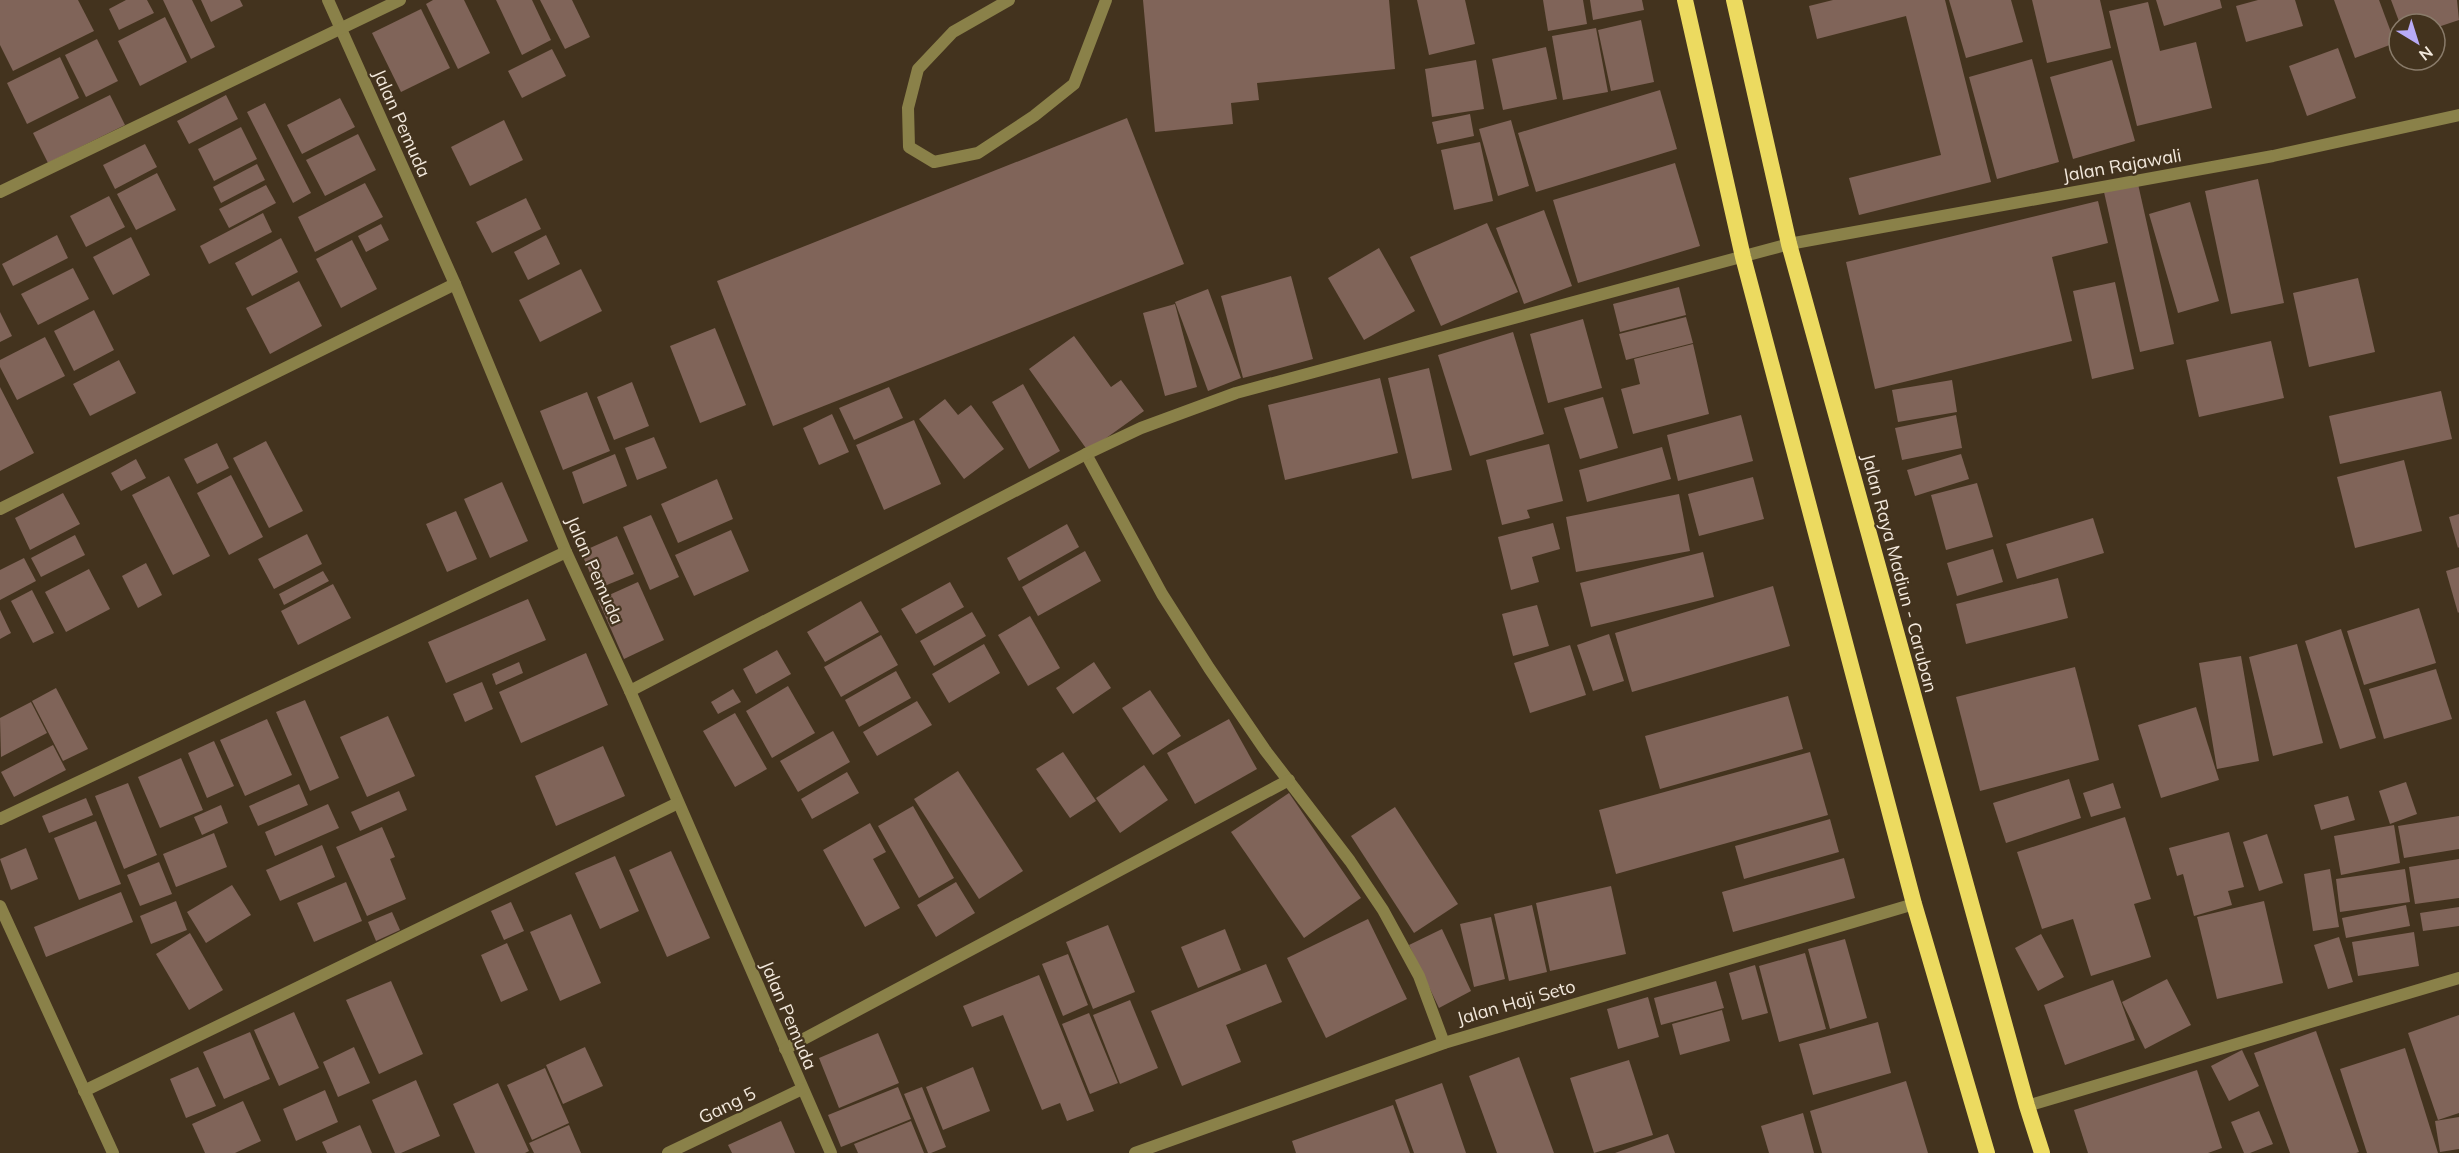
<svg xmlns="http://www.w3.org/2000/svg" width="2459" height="1153" viewBox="0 0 2459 1153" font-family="Mulish,sans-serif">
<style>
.building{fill:#806459}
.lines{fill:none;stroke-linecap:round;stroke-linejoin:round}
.minor{stroke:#8a8149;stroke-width:12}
.trunk{stroke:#ecda60;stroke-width:16}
.labels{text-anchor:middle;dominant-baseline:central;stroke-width:4.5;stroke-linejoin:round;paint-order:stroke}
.street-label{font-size:18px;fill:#f2e8dc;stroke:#43331e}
</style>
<rect width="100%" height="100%" fill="#43331e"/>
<g class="building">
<path d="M0,0H78L94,31L13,71L0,45Z"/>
<path d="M126,0H147L154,13L119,30L109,9Z"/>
<path d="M163,0H192L215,47L191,59Z"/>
<path d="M201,0H240L243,6L211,22Z"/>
<path d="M433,0H464L490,53L458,69L426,4Z"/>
<path d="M496,0H532L551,40L522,55Z"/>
<path d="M540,0H572L590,37L565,49Z"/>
<path d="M1143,0H1389L1395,69L1257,83L1259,100L1231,103L1233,124L1155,132Z"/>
<path d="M1417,0H1465L1475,44L1429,55Z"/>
<path d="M1543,0H1583L1587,24L1548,31Z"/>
<path d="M1590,0H1642L1644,10L1593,20Z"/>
<path d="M1833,0H1945L1991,182L1859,215L1849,178L1941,155L1906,16L1817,39L1809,6Z"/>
<path d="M1949,0H2011L2023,42L1966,58Z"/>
<path d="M2032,0H2100L2111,48L2047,63Z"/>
<path d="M2156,0H2220L2222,8L2164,26Z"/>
<path d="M2258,0H2295L2303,26L2246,42L2236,6Z"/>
<path d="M2334,0H2379L2395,43L2355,58Z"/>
<path d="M2391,0H2457L2459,20L2435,28V24H2400Z"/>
<path d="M2148,2L2160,51L2196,42L2212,108L2137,126L2109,11Z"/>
<path d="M421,9L450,68L401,92L372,33Z"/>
<path d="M165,17L187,62L140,86L118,41Z"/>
<path d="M1641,20L1654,82L1611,91L1598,30Z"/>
<path d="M1596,28L1608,92L1563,100L1552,36Z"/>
<path d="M97,39L118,81L86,97L65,55Z"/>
<path d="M1546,47L1557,99L1503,110L1492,59Z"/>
<path d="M2338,48L2356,98L2307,116L2289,66Z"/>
<path d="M552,49L566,76L522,98L508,71Z"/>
<path d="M60,57L79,98L27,124L7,83Z"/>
<path d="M2032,59L2059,162L1997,179L1969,77Z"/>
<path d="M1476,60L1484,109L1432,117L1425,69Z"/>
<path d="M2112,60L2135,141L2073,159L2050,77Z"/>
<path d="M1660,90L1677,149L1536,192L1518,133Z"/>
<path d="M110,95L125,125L48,163L33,133Z"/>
<path d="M226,95L238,119L189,144L177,121Z"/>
<path d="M340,98L355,127L302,154L287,125Z"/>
<path d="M265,103L311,193L293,203L247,112Z"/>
<path d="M1470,114L1474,136L1437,144L1432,122Z"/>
<path d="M1127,118L1184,264L773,426L717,281Z"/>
<path d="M504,120L523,160L470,186L451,147Z"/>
<path d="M1511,120L1529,186L1498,196L1479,129Z"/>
<path d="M241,127L257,159L214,181L198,149Z"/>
<path d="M358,134L376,170L325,196L306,160Z"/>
<path d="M1480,142L1493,201L1454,210L1441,150Z"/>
<path d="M145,144L157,167L115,189L103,165Z"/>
<path d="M1675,163L1700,246L1578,283L1553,200Z"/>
<path d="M257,164L265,180L221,203L213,187Z"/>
<path d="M157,173L176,210L136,230L117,194Z"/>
<path d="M2258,179L2284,303L2231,314L2205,191Z"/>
<path d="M365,183L383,217L315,252L298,217Z"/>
<path d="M2138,184L2174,344L2140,352L2104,192Z"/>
<path d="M266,185L276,203L229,228L219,209Z"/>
<path d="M109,196L125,227L86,247L70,216Z"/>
<path d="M526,198L541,229L492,253L476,222Z"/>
<path d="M2098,201L2108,243L2052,257L2072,341L1875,389L1846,262Z"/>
<path d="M2190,202L2219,301L2178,313L2149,214Z"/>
<path d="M1544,210L1572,286L1524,304L1496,228Z"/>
<path d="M263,213L272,232L209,264L200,246Z"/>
<path d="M1487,223L1518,292L1441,326L1410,257Z"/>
<path d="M381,224L389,240L366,252L358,236Z"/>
<path d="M57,235L68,258L13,286L2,264Z"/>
<path d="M546,235L560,264L528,280L514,252Z"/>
<path d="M131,237L150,275L113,295L93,257Z"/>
<path d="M281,238L298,272L252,296L235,263Z"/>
<path d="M352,240L377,289L341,308L316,259Z"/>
<path d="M1379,248L1415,311L1364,340L1328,278Z"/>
<path d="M73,268L89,299L38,325L21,294Z"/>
<path d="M581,269L602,311L540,342L519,300Z"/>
<path d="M1291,276L1313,359L1243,378L1221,296Z"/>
<path d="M2358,278L2375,352L2309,367L2293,293Z"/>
<path d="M299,281L322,326L270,354L246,308Z"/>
<path d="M2115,282L2134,369L2092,379L2073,291Z"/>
<path d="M1679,287L1686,315L1620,332L1613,304Z"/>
<path d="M1208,289L1241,378L1208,391L1175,302Z"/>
<path d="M1175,304L1197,387L1165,396L1143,313Z"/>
<path d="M94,310L114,350L74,371L54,331Z"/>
<path d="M0,312L12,336L0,342Z"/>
<path d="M1686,317L1693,343L1626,360L1619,334Z"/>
<path d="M1583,319L1602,388L1548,403L1530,334Z"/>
<path d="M715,328L746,405L700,423L670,346Z"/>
<path d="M1513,332L1544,434L1470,456L1438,355Z"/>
<path d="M1074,336L1111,387L1121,380L1144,411L1088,451L1029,369Z"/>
<path d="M45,337L65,376L17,400L0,367V360Z"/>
<path d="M2271,341L2284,398L2199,417L2186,360Z"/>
<path d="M1693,344L1709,414L1633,434L1621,389L1640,384L1634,359Z"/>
<path d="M119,360L136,393L90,416L73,384Z"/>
<path d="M1429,368L1452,470L1412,479L1388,378Z"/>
<path d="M1380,378L1398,453L1285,480L1268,405Z"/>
<path d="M1952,380L1957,412L1898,422L1892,390Z"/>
<path d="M632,382L649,426L614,440L597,397Z"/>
<path d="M1023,384L1060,451L1029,469L992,402Z"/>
<path d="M0,387L34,453L0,471Z"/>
<path d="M889,387L903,418L854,440L839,408Z"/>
<path d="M2441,391L2452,439L2340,464L2329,416Z"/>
<path d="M587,392L610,451L563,470L540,411Z"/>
<path d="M1603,397L1618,448L1580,459L1564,408Z"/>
<path d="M945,399L958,415L971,405L1004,449L964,479L919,419Z"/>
<path d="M832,414L849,452L819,465L803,428Z"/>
<path d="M1741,415L1753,461L1678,481L1667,435Z"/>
<path d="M1956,415L1962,448L1902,460L1895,428Z"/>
<path d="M914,420L941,484L884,510L856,445Z"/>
<path d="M654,437L667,468L637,480L625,448Z"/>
<path d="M266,441L303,511L269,528L233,458Z"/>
<path d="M217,443L229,468L197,484L184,459Z"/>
<path d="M1549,444L1563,501L1527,510L1530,518L1502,525L1486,460Z"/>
<path d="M1662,447L1671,479L1587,502L1579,470Z"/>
<path d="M615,454L627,486L583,504L572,472Z"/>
<path d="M1961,454L1969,479L1915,496L1907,470Z"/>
<path d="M136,459L146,478L121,491L111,473Z"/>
<path d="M2404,460L2422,531L2355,548L2337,477Z"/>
<path d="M231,475L263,537L229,555L197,493Z"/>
<path d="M169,476L210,556L173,575L132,495Z"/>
<path d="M1753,477L1764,519L1699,536L1688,494Z"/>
<path d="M717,479L733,519L678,543L661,504Z"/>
<path d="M502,482L528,541L490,558L464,499Z"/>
<path d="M1977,483L1993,537L1946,550L1931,495Z"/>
<path d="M63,493L80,524L30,550L15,518Z"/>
<path d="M1679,494L1690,551L1576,572L1566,517Z"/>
<path d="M456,511L477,559L447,572L426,524Z"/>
<path d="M2459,514V547L2458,548L2449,517Z"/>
<path d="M651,515L679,577L650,590L623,527Z"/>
<path d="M2093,518L2104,553L2017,579L2006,544Z"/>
<path d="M1553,523L1560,549L1532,557L1539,582L1511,590L1498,537Z"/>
<path d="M1067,524L1079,547L1019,581L1007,558Z"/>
<path d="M731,530L749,571L694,596L675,555Z"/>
<path d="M307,534L322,564L274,589L258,559Z"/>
<path d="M75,535L85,555L41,577L31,558Z"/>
<path d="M617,536L634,574L597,589L581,552Z"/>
<path d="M1993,549L2003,582L1957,596L1947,563Z"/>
<path d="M1085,551L1101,581L1038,616L1022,587Z"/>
<path d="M1703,552L1714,597L1591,627L1580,583Z"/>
<path d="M24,558L36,581L0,600V570Z"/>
<path d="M146,563L162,595L138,608L122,576Z"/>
<path d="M2459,567V612L2458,613L2446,571Z"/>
<path d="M89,569L110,609L66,632L45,592Z"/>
<path d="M323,571L329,581L284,605L279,594Z"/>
<path d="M2058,578L2068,618L1966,644L1956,604Z"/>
<path d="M638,582L664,640L624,659L598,600Z"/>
<path d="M950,582L964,607L916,634L901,609Z"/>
<path d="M333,584L351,618L298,645L281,611Z"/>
<path d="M1773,586L1790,646L1632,692L1615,633Z"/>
<path d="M32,590L54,633L33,643L11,601Z"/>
<path d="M528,599L546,640L446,683L428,642Z"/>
<path d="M861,601L879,632L825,662L807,632Z"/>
<path d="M1537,605L1549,646L1513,656L1502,614Z"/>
<path d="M2419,608L2436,663L2364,685L2347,631Z"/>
<path d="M0,610L11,633L0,639Z"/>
<path d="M972,612L986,636L934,666L920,641Z"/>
<path d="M1030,616L1060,668L1028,686L998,635Z"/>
<path d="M2341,629L2376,738L2340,749L2305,641Z"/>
<path d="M1609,634L1624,681L1593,691L1577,645Z"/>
<path d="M881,635L898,665L841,697L824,667Z"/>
<path d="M984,644L1000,673L949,703L932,674Z"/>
<path d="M2297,644L2323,743L2273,756L2249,657Z"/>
<path d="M1570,645L1586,695L1530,713L1514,663Z"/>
<path d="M777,650L791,674L756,694L743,669Z"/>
<path d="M586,653L608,705L521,743L499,692Z"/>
<path d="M2241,656L2259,761L2217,769L2199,663Z"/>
<path d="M519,662L523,673L496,685L492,674Z"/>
<path d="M1094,662L1111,688L1073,714L1056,688Z"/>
<path d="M2075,667L2099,760L1980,791L1956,697Z"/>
<path d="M2436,669L2452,719L2384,739L2369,689Z"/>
<path d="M896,671L911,698L859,727L845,700Z"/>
<path d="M482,682L493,709L465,722L453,694Z"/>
<path d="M788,686L815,733L772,758L746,711Z"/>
<path d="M56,688L88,749L63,761L32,701Z"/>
<path d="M733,689L741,702L718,714L711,702Z"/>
<path d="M1150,690L1181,736L1153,755L1122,708Z"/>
<path d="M1788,696L1803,749L1660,789L1645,736Z"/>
<path d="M305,700L339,778L310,791L276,712Z"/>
<path d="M917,701L932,725L877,756L863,732Z"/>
<path d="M31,702L47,733L1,757L0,718Z"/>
<path d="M2196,707L2219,780L2161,798L2138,725Z"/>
<path d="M735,713L767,769L735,787L703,731Z"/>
<path d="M388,716L415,776L367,797L340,737Z"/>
<path d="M267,719L292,775L245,796L220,740Z"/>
<path d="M1229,719L1257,769L1195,804L1167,753Z"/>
<path d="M833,731L850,762L798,792L780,761Z"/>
<path d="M214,741L234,786L207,798L188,753Z"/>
<path d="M53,745L66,770L14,797L1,772Z"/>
<path d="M603,746L625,796L556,826L535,776Z"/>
<path d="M1063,752L1096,801L1070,818L1036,769Z"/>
<path d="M1810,752L1828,815L1616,874L1599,810Z"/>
<path d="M181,758L203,810L160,828L138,777Z"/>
<path d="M1144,765L1168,800L1120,833L1096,798Z"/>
<path d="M958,771L1023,871L979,899L914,799Z"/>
<path d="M847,772L859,793L812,819L801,799Z"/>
<path d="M2069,779L2081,818L2006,843L1993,803Z"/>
<path d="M2406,782L2417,814L2390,824L2379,791Z"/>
<path d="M128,783L157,855L124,869L95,796Z"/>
<path d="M2113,783L2121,808L2091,817L2083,793Z"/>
<path d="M299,784L308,805L258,826L249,806Z"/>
<path d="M399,791L407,810L360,831L351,812Z"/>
<path d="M1289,793L1361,898L1304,938L1231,832Z"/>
<path d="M2348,796L2355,820L2321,830L2314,805Z"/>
<path d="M86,798L93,815L49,833L42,816Z"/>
<path d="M328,804L339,828L275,856L265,832Z"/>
<path d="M221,805L228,823L202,835L194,817Z"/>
<path d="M913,806L954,878L919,898L878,826Z"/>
<path d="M1395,807L1458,904L1414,933L1351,836Z"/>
<path d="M2459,816V849L2404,858L2398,826Z"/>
<path d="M2125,817L2151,899L2134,904L2151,957L2091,976L2073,919L2042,929L2017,852Z"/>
<path d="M1830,819L1839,852L1744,879L1735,846Z"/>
<path d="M96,821L121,884L79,900L54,838Z"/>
<path d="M870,823L886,852L873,859L900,908L865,927L823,850Z"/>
<path d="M2394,825L2400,863L2341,875L2334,836Z"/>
<path d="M382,827L395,857L390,859L406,899L367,916L336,847Z"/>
<path d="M2229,832L2244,887L2228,891L2232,905L2194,916L2183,874L2177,876L2169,848Z"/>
<path d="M214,833L227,867L176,887L163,854Z"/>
<path d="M2267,834L2283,883L2259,891L2243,842Z"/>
<path d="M322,845L335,877L280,901L266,870Z"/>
<path d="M26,848L38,879L11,890L0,859Z"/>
<path d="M671,851L710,938L667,957L629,870Z"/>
<path d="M615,856L639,911L600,929L575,873Z"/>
<path d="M1844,858L1855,898L1733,932L1722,892Z"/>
<path d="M2459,859V898L2415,904L2409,867Z"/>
<path d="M159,862L172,894L140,906L127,875Z"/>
<path d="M2330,869L2339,927L2313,931L2304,874Z"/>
<path d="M2405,869L2410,902L2340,912L2336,879Z"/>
<path d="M346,882L362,921L314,942L297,903Z"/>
<path d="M956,882L975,913L936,937L917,905Z"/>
<path d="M232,885L251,915L206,943L187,912Z"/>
<path d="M1611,886L1626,954L1550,971L1536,903Z"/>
<path d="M121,892L133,922L46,957L34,927Z"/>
<path d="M176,901L187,930L151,944L140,916Z"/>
<path d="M2264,901L2283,983L2217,999L2197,917Z"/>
<path d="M511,902L524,931L504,940L491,911Z"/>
<path d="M1532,905L1547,972L1509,981L1494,914Z"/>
<path d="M2406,905L2410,926L2346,938L2342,918Z"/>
<path d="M2459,907V926L2423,931L2420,913Z"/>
<path d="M392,912L400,930L376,941L368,922Z"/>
<path d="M571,914L601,983L560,1001L530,932Z"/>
<path d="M1491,917L1505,979L1474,987L1460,924Z"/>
<path d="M1368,919L1407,999L1326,1038L1287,958Z"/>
<path d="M1108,925L1135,992L1093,1009L1066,942Z"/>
<path d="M1225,929L1241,970L1198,988L1181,947Z"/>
<path d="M1442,929L1471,991L1439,1008L1409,945Z"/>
<path d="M2414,932L2419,966L2358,976L2352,942Z"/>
<path d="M190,933L223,990L189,1010L156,954Z"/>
<path d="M2041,934L2064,977L2038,991L2015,948Z"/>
<path d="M2339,937L2353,982L2328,989L2314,945Z"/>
<path d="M1845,939L1867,1018L1830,1029L1808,949Z"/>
<path d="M507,943L528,990L501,1002L481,955Z"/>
<path d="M1805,953L1826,1029L1779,1042L1759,966Z"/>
<path d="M1068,954L1088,1005L1063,1016L1042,964Z"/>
<path d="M1266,964L1282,1002L1226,1025L1241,1062L1182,1086L1151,1011Z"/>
<path d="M1755,965L1768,1013L1742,1020L1729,973Z"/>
<path d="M1039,975L1094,1111L1067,1121L1060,1103L1042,1110L1003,1015L972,1027L963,1006Z"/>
<path d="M2167,979L2191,1025L2145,1049L2122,1002Z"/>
<path d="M2113,980L2135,1040L2065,1065L2044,1005Z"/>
<path d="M391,981L423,1054L379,1074L346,1000Z"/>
<path d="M1716,981L1724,1008L1661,1025L1654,998Z"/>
<path d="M1648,997L1659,1037L1618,1049L1607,1009Z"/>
<path d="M1130,1000L1158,1068L1120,1084L1093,1015Z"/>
<path d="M1722,1010L1730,1041L1680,1055L1672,1024Z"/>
<path d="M294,1012L319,1068L279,1086L254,1030Z"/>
<path d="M1089,1013L1118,1083L1090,1094L1062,1024Z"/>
<path d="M2459,1015V1113L2438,1120L2408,1033Z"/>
<path d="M1878,1022L1891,1073L1813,1095L1799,1044Z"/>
<path d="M2316,1031L2359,1152L2356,1153H2290L2254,1053Z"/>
<path d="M250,1032L270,1079L224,1099L203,1052Z"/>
<path d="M878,1033L899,1083L839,1108L819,1058Z"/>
<path d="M354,1047L370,1083L338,1097L323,1062Z"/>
<path d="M585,1047L603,1086L563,1104L546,1065Z"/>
<path d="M2405,1048L2438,1153H2367L2340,1069Z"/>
<path d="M2242,1050L2259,1086L2229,1101L2211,1066Z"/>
<path d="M1519,1057L1554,1153H1497L1469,1076Z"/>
<path d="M1629,1060L1653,1135L1594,1153L1570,1078Z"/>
<path d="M198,1067L216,1106L186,1118L170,1079Z"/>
<path d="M973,1067L990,1111L943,1130L926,1087Z"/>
<path d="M545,1068L569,1123L532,1140L507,1085Z"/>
<path d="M2197,1070L2222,1148L2208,1153H2088L2074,1110Z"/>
<path d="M416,1080L440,1136L401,1153H395L372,1100Z"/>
<path d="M1906,1081L1928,1153H1822L1810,1111Z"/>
<path d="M498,1083L529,1151L525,1153H475L453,1104Z"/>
<path d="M1442,1083L1466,1153H1414L1395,1100Z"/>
<path d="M898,1087L911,1119L841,1147L828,1115Z"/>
<path d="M922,1087L946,1147L931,1153H928L904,1094Z"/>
<path d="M325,1090L338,1122L296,1141L283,1109Z"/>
<path d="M243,1101L261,1141L235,1153H205L192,1124Z"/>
<path d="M1393,1105L1410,1153H1296L1292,1141Z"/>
<path d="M2259,1111L2273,1144L2250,1153H2244L2231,1122Z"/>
<path d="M1803,1113L1814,1153H1769L1761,1126Z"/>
<path d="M2459,1117V1149L2440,1152L2435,1121Z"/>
<path d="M781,1121L795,1153H732L728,1145Z"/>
<path d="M911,1121L924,1153H858L854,1144Z"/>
<path d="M360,1125L372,1153H327L322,1142Z"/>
<path d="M569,1125L581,1153H534L529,1143Z"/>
<path d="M1668,1134L1675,1153H1615Z"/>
</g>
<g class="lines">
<g class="minor">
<path d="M328,0L455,284L566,552L630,691L831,1153"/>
<path d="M1009,0L953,32L918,69L908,108L909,147L934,162L978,153L1034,116L1074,84L1106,0"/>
<path d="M0,192L400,0"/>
<path d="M1086,454L1162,594L1209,668L1265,750L1350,861L1383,910L1419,976L1444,1043"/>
<path d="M0,509L455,284"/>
<path d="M630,691L1086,454L1141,428L1236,393L1789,244L2273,156L2459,115"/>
<path d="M0,819L566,552"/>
<path d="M0,906L113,1153"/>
<path d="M785,1049L1289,780"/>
<path d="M84,1091L678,803"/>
<path d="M2027,1106L2459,978"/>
<path d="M668,1153L802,1089"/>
<path d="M1135,1153L1444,1043L1914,904"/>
</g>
<g class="trunk">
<path d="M1685,0L1743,257L1914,904L1987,1153"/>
<path d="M1734,0L1789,244L2027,1106L2042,1153"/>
</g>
</g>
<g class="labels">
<g class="street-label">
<text transform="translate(402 123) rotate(66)">Jalan Pemuda</text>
<text transform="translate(2122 165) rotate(-10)">Jalan Rajawali</text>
<text transform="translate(595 570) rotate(66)">Jalan Pemuda</text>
<text transform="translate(1900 573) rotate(75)">Jalan Raya Madiun - Caruban</text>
<text transform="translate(1516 1002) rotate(-16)">Jalan Haji Seto</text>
<text transform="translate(789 1015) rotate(67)">Jalan Pemuda</text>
<text transform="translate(727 1105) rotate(-26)">Gang 5</text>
</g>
</g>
<g transform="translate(2417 42) rotate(142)"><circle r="28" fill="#43331e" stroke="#897b6a" stroke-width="1.5"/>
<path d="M0-4.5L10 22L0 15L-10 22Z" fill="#b8abf7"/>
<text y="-9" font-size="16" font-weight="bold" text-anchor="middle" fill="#f2e8dc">N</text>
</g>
</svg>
